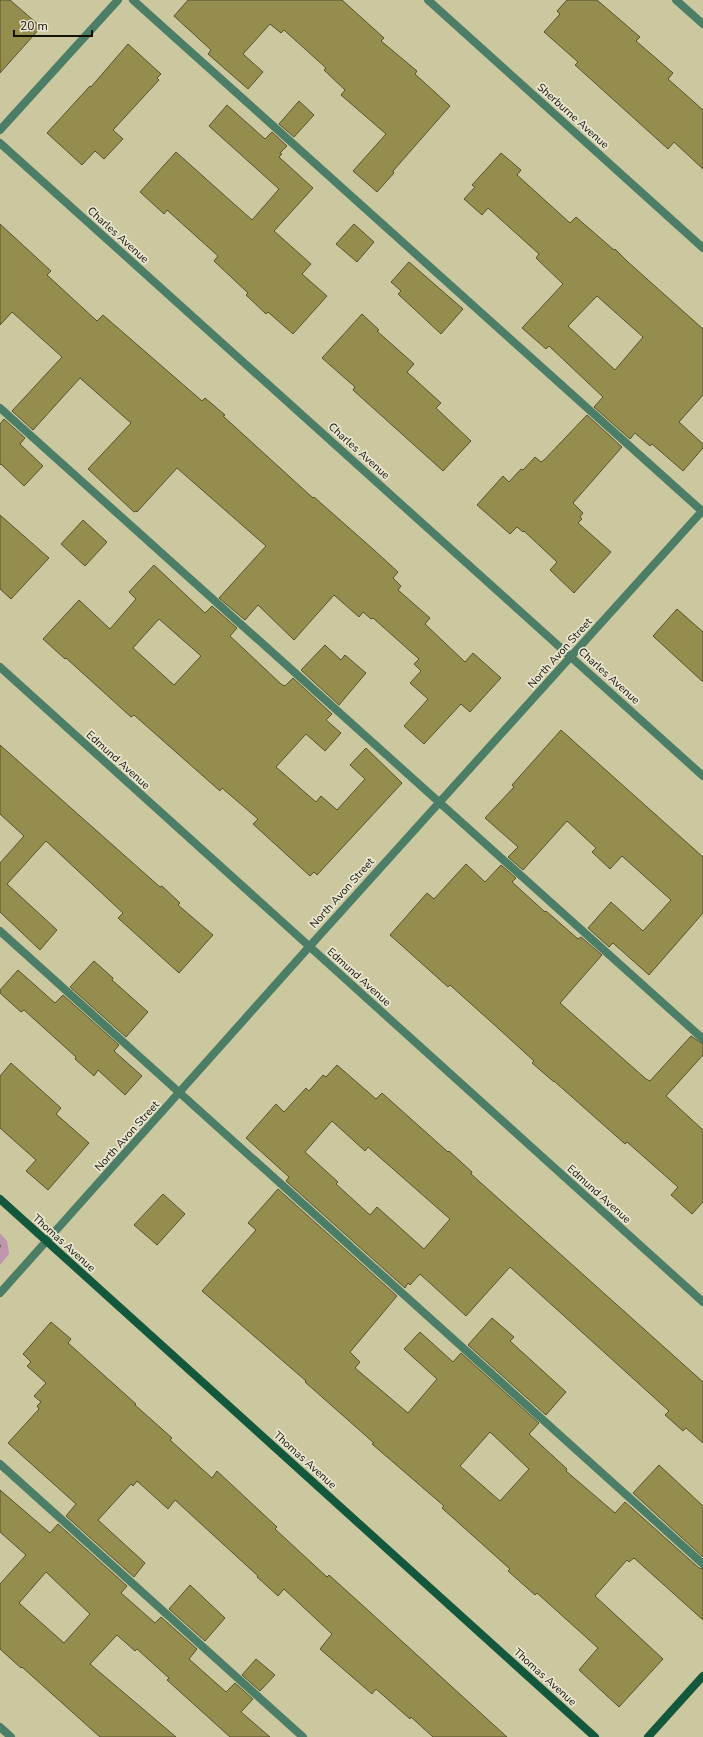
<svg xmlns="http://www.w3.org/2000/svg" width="703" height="1737" viewBox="0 0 703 1737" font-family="'Nunito Sans',sans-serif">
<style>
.green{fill:#c095ae}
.building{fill:#958d4d;stroke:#57532e;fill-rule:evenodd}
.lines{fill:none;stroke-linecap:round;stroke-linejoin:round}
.path{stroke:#6b684d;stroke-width:2.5;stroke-dasharray:2 2;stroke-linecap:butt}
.lane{stroke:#4c7d66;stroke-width:8}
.street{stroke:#4c7d66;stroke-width:8}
.secondary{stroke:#13573d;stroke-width:8}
.labels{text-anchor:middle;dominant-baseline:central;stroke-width:3.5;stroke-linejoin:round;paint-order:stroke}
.street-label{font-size:11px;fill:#141204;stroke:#e9e7d2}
</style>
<rect width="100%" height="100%" fill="#cbc79e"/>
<path class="green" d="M0,1233L7,1241L9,1254L0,1265Z"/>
<g class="building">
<path d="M0,0H10L41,27L0,73Z"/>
<path d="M188,0H342L384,38L381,41L417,71L415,74L450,106L393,171L394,173L377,192L353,171L386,134L341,95L345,90L324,70L326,68L284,30L281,33L270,24L243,54L263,72L248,89L208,54L211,50L174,16Z"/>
<path d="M567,0H597L640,37L636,41L673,73L668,79L703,110V169L674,142L668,149L575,65L578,62L544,32L560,14L557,11Z"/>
<path d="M128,44L161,74L157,78L159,80L113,130L123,139L104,159L95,151L82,165L47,133L90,86L91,87Z"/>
<path d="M299,101L314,115L294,137L279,124Z"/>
<path d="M227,105L265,139L272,132L287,146L280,153L282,154L279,157L313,188L274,231L311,264L302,274L327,296L293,334L268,312L266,314L246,295L248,293L214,261L218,256L167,210L164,214L140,192L176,152L252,220L279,189L209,126Z"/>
<path d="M501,153L521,170L517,175L570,223L576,217L614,250L615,249L628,262L703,329V395L679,422L703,444V448L683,471L652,444L650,446L635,433L630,439L594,407L603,397L549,346L546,349L522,328L563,284L536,258L539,254L488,208L482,215L464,199L475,187L472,185ZM597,296L643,337L615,370L568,326Z"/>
<path d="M0,224L51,271L47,275L97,321L103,315L202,401L205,398L225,415L223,416L313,498L314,497L374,550L398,572L393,578L401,586L398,590L430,618L425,624L465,662L473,653L501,678L470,712L461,704L424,744L404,726L428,699L410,683L421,671L414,664L419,659L373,618L371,619L363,612L359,617L334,595L294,640L258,605L245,620L219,598L266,546L177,468L137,512L136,511L134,512L88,469L131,423L80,378L33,430L12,411L62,357L12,312L0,325Z"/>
<path d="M354,224L374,242L357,262L336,244Z"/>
<path d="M409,262L463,309L441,334L398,294L401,291L391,282Z"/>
<path d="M362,314L379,330L377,331L414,364L407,372L441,403L436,408L471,441L443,471L353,390L355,387L322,358Z"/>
<path d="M587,415L622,447L573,503L583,513L580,517L582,519L578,523L611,552L574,593L550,570L557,562L524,531L523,532L517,527L510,534L477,505L503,476L509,482L521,469L523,470L535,457L541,462L544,460Z"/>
<path d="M4,419L25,438L20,444L43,466L24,486L1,464L0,465V424Z"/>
<path d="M0,515L49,558L11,599L0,589Z"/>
<path d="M83,520L107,542L85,566L61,544Z"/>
<path d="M154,565L205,613L212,606L237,628L230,636L281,684L285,686L293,678L332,714L326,720L341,733L325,751L306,734L276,767L316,802L321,796L337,810L365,779L350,765L366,748L402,783L317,875L314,872L310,876L253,824L258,819L222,788L220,791L134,715L131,717L66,658L65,659L43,639L79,600L110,629L136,599L129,592ZM159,619L201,656L174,685L133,648Z"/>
<path d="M677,609L703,632V682L653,636Z"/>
<path d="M325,645L341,660L345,655L366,673L339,705L301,670Z"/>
<path d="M561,730L703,857V913L649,975L613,943L609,947L588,928L611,902L643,931L671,900L622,856L610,869L592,852L596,848L567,821L523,870L508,857L518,847L485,818L514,787L512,785Z"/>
<path d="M0,745L160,887L162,886L180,903L178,905L213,935L179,973L118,918L123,913L46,841L7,884L57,930L40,950L0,912V863L24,836L0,814Z"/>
<path d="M466,864L485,882L501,865L516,878L512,882L545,912L546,911L578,939L581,937L602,955L560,1003L646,1079L650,1081L691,1036L703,1044V1055L666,1096L703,1130V1202L692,1214L671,1195L678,1187L627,1142L625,1144L554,1081V1082L532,1063L534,1061L499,1029L450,985L448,987L390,935L427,893L434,899Z"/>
<path d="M94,961L113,978L112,980L148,1012L126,1037L70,987Z"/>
<path d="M18,970L55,1003L63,995L119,1045L114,1051L142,1076L125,1095L98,1070L94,1076L75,1059L76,1057L24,1010L21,1012L0,993V990Z"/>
<path d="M11,1063L61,1108L56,1114L89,1143L48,1190L26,1171L36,1160L0,1128V1076Z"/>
<path d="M337,1065L376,1099L382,1093L448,1152L449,1151L472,1172L471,1174L703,1382V1443L686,1428L683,1431L665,1415L669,1411L510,1267L466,1316L420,1274L410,1285L408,1283L405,1288L286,1181L289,1177L246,1138L276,1104L284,1112L306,1088L309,1091L323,1075L326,1077ZM332,1121L365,1151L368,1147L450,1219L424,1249L377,1207L370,1215L336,1184L338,1182L305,1152Z"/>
<path d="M278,1189L397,1296L350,1352L360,1362L355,1368L408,1413L437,1379L404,1349L420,1332L453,1362L461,1353L539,1423L529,1434L567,1469L566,1471L615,1513L625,1502L699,1568L703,1569V1620L634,1558L629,1562L627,1560L595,1596L663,1659L619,1707L579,1670L598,1648L537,1593L535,1595L508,1571L510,1569L442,1508L444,1506L372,1444L374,1443L305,1382L306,1381L202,1291L256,1230L248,1223ZM490,1432L529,1469L500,1501L460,1466Z"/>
<path d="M163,1194L185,1214L157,1245L134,1225Z"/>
<path d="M492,1318L514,1337L510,1341L566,1392L546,1415L468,1345Z"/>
<path d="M51,1322L71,1339L68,1343L136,1404L135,1405L172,1438L170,1440L212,1478L217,1471L277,1527L275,1529L327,1577L329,1575L360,1603L507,1737H433L411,1717L410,1719L376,1689L372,1694L320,1649L332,1634L284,1589L278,1596L257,1577L258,1576L175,1500L168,1509L137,1481L133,1486L131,1484L98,1520L145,1563L134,1577L66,1516L76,1504L8,1443L39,1409L37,1406L41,1402L34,1396L46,1383L27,1366L31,1362L23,1354Z"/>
<path d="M659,1465L703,1506V1557L633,1493Z"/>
<path d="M0,1490L50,1533L58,1524L127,1586L121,1593L155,1623L161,1617L197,1649L189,1659L226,1692L235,1683L253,1699L241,1712L270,1737H230L167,1680L169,1678L137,1649L135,1651L117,1635L90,1664L176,1737H100L22,1667L21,1668L0,1649V1584L26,1555L0,1532ZM46,1572L90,1614L64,1643L19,1603Z"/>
<path d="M190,1585L225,1618L205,1641L169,1609Z"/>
<path d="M256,1659L275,1675L260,1691L242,1675Z"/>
</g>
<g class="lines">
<path class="path" d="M0,1246H1"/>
<g class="lane">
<path d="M133,0L703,512"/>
<path d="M676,0L703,24"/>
<path d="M0,408L703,1039"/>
<path d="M0,931L703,1564"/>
<path d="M0,1464L303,1737"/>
</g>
<g class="street">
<path d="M428,0L703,248"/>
<path d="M0,130L118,0"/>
<path d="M0,143L703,776"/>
<path d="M0,667L703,1302"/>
<path d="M0,1293L309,947L703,510"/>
<path d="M0,1727L11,1737"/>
</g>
<g class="secondary">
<path d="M0,1199L595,1737"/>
<path d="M648,1737L703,1676"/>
</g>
</g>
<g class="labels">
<g class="street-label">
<text transform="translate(573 116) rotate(42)">Sherburne Avenue</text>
<text transform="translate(118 235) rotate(42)">Charles Avenue</text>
<text transform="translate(359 451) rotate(42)">Charles Avenue</text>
<text transform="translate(560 653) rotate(-48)">North Avon Street</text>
<text transform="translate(609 676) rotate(42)">Charles Avenue</text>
<text transform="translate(118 760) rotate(42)">Edmund Avenue</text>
<text transform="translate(342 893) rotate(-48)">North Avon Street</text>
<text transform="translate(359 977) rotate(42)">Edmund Avenue</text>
<text transform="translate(127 1136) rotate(-48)">North Avon Street</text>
<text transform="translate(599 1194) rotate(42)">Edmund Avenue</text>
<text transform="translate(64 1243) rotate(42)">Thomas Avenue</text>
<text transform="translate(305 1460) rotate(42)">Thomas Avenue</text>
<text transform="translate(545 1677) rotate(42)">Thomas Avenue</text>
</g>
</g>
<path d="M14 30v6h78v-6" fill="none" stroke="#141204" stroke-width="2"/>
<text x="20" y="30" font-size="12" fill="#141204" stroke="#e9e7d2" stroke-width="3" paint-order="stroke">20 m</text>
</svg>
